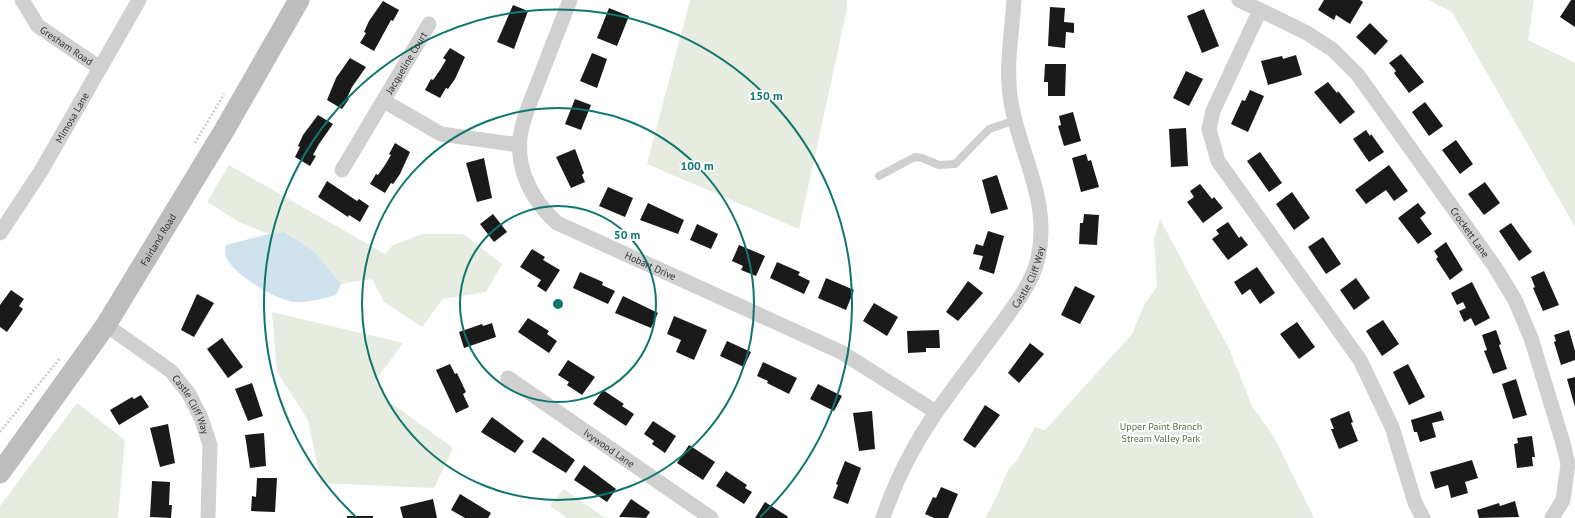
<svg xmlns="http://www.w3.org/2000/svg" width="1575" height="518" viewBox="0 0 1575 518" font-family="'PT Sans',sans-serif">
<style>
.green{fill:#e6ecdf}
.water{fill:#cfe2ee}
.building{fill:#1a1a1a}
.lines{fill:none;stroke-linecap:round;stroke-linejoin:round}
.path{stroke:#cdcdcd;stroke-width:2.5;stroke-dasharray:2 2;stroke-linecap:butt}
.service{stroke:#d0d0d0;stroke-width:8}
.minor{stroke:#d0d0d0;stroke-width:15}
.secondary{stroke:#bdbdbd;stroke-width:21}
.ring{fill:none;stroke:#0f766e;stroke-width:2}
.labels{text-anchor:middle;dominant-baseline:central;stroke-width:4;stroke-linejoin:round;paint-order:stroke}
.street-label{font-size:10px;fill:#333;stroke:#fff}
.park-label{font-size:10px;fill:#56703f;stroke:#fff}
.centre{fill:#0f766e;stroke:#fff;stroke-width:2}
.ring-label{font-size:12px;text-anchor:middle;font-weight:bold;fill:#0f766e;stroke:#fff;stroke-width:4;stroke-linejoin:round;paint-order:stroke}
</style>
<rect width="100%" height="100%" fill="#fff"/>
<g class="green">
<path d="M690,0H847V9L799,229L647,164Z"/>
<path d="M1429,0H1534L1528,40L1575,63V227L1452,12Z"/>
<path d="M229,165L385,254L393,245L423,234H463L502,264L486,292L443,299L422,327L384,302L372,279L341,284L314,251L284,232L269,234L241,223L207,202Z"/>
<path d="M1160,219L1230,351L1252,406L1274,437L1314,518H985L994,502L1008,470L1018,459L1035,427L1045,430L1132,334L1144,305L1157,287L1154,238Z"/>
<path d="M272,312L403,343L375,381L387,400L453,448L434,488L321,483L308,420L277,372Z"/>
<path d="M77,403L125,440L118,518H0V506Z"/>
<path d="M564,489L605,518H567L550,506Z"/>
</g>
<path class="water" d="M284,232L314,251L341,284L336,295C322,299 307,303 293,302C274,299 233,274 226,257C224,253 226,249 226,245L269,234Z"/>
<g class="building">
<path d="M1324,0H1360L1363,2L1350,24L1336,15L1334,20L1318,10Z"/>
<path d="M1571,0H1575V27L1560,17Z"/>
<path d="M383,1L399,10L393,21L391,20L374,51L360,43L366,33L364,32L369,21Z"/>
<path d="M513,5L528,11L514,49L497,42Z"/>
<path d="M1050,7L1065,8L1064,22L1074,23V33L1066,32L1065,48L1048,46Z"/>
<path d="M609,8L629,16L617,46L597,38Z"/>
<path d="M1204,9L1219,46L1202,53L1187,16Z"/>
<path d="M1370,23L1388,41L1375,55L1356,37Z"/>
<path d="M450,48L465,57L455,79L448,89L446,88L440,98L425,90L431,79L433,80L440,70L446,60L443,58Z"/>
<path d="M592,53L607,59L597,88L580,81Z"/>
<path d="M1401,54L1424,82L1409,93L1394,73L1396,71L1389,63Z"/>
<path d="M1296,55L1302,75L1268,85L1261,61L1282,56L1283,59Z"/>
<path d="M350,58L366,67L352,87L347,98L349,99L342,109L327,100L336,78Z"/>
<path d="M1045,64H1066L1065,96H1048V82H1044Z"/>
<path d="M1186,71L1203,79L1189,106L1173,98Z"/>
<path d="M1328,82L1337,93L1338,91L1355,112L1340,124L1314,92Z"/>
<path d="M1250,90L1264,96L1248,132L1231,124L1242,100L1245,101Z"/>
<path d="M575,99L591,105L581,130L565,124Z"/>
<path d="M1425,102L1443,126L1429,136L1412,112Z"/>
<path d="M1073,112L1081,141L1064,146L1058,126L1061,125L1059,116Z"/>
<path d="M318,115L333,124L319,144L313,155L316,156L310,166L295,157L300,147L298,146L303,135Z"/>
<path d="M1186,128L1188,166L1171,167L1169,129Z"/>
<path d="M1366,130L1370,136L1371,134L1384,152L1369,162L1353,139Z"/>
<path d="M1456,140L1473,164L1460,174L1442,150Z"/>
<path d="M395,143L410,152L400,174L393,184L391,183L385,193L370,184L376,174L378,175L385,165L391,155L389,154Z"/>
<path d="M575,149L584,173L582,175L585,182L571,188L556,157Z"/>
<path d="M1260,152L1282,183L1269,192L1247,161Z"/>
<path d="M1086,154L1088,161L1091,160L1099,187L1081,192L1072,158Z"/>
<path d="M484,158L492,198L477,202L466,163Z"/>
<path d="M1389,165L1408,191L1394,201L1386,190L1366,204L1355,190Z"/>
<path d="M997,175L1008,209L991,214L982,180Z"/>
<path d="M327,181L357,201L359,199L369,206L360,222L349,215L348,217L318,197Z"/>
<path d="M1485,182L1500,203L1484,215L1468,194Z"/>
<path d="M1200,184L1212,199L1214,197L1223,208L1203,223L1187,202L1194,197L1190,191Z"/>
<path d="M608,187L633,198L625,217L599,206Z"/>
<path d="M1292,192L1310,218L1294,230L1276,204Z"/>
<path d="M648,203L684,220L678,234L640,220Z"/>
<path d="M1418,203L1426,213L1420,218L1432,234L1418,244L1398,218Z"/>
<path d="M493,214L507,232L494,242L480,224Z"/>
<path d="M1084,214L1099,215L1097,245L1079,244L1080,223H1083Z"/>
<path d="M1228,222L1239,238L1241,236L1248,245L1228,260L1212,239L1219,234L1216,230Z"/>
<path d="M1511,223L1532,252L1519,261L1499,231Z"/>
<path d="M697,224L718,234L711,249L690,240Z"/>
<path d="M988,231L1004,236L994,274L979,269L983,256L973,254L976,244L983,246Z"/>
<path d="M1323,237L1341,264L1326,274L1308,247Z"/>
<path d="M1446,242L1463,270L1450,280L1436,259L1438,257L1434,251Z"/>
<path d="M739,245L765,256L756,276L741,270L743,266L732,261Z"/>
<path d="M532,249L545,257L543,260L560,270L546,292L537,286L541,280L520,267Z"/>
<path d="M777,262L800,272L798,275L810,281L804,294L770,278Z"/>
<path d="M1257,267L1275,293L1260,304L1250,289L1242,295L1234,282Z"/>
<path d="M1544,271L1559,305L1543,311L1533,288L1535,287L1531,277Z"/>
<path d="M580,272L603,282L602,285L615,291L608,304L573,288Z"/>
<path d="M826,278L854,290L846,310L818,298Z"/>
<path d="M1356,278L1370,298L1354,310L1340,290Z"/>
<path d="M968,281L983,293L958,321L946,312Z"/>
<path d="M1472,282L1490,318L1475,326L1471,318L1464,322L1459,311L1466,308L1463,302L1457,305L1451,293Z"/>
<path d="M1075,286L1095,296L1080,324L1061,315Z"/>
<path d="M11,290L24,299L19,306L23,309L7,332L0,327V305Z"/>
<path d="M197,294L214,303L194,337L181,330Z"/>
<path d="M623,296L658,313L651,328L615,313Z"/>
<path d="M874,303L898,317L887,336L863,321Z"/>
<path d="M674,316L707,330L694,360L676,352L681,340L667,334Z"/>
<path d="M528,318L549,331L547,334L557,341L549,353L518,332Z"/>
<path d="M1383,320L1399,344L1382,356L1366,331Z"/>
<path d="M1297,322L1315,347L1299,359L1280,334Z"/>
<path d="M492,323L496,337L464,348L459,332L482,324L483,326Z"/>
<path d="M939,330L940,348H926V352L908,353L907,331Z"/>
<path d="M1496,330L1501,344L1499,345L1507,369L1493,374L1484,351L1487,350L1482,335Z"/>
<path d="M1569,330L1575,351V360L1561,365L1554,342L1556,341L1554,335Z"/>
<path d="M222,338L243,367L228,378L207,349Z"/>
<path d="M727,341L751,352L744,367L720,356Z"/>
<path d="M1030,343L1044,354L1019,383L1008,373Z"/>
<path d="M568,360L595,377L582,395L567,385L569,382L558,375Z"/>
<path d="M763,362L797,378L789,394L767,383L768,381L757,376Z"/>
<path d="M450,364L455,374L457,373L466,392L463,394L469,407L456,413L436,370Z"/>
<path d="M1408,364L1425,397L1409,405L1393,372Z"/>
<path d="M1575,377V407L1567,379Z"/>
<path d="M1516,379L1527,415L1513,419L1502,384Z"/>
<path d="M252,383L263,416L248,421L235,389Z"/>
<path d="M818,384L842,396L834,411L810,399Z"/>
<path d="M603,390L624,404L622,406L634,414L626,426L593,404Z"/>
<path d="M141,395L149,407L119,425L110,410L132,397L134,399Z"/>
<path d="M985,405L1000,415L975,448L963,440Z"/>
<path d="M872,411L875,449L859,451L853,413Z"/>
<path d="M1349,411L1353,422L1351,423L1358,441L1339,449L1331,429H1334L1330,419Z"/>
<path d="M1441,411L1444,420L1432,423L1436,437L1420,442L1417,432H1414L1411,420Z"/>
<path d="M492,417L524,441L515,453L481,432Z"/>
<path d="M653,421L676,436L665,453L652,444L654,441L644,434Z"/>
<path d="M168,424L175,463L160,467L150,428Z"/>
<path d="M264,433L266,466L250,468L245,435Z"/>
<path d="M1532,436L1535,457H1532L1533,466L1517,468L1514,444L1518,443L1517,438Z"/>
<path d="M543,437L575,460L566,473L532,452Z"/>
<path d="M689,445L715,462L703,480L677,463Z"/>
<path d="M1472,460L1478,478L1465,482L1468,493L1451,498L1448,485L1435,489L1430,472Z"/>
<path d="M845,461L861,468L848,504L833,498L838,485L836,484Z"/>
<path d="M584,465L616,489L607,502L574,480Z"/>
<path d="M726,471L747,485L745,488L752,492L744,504L716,486Z"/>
<path d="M257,478H277L275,512L251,511L252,496L256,497Z"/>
<path d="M152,481L170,482L169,505H172L171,518L150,517Z"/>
<path d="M941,487L958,494L948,518H934L925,514L933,497L936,498Z"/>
<path d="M460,494L491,513L488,518H465L451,510Z"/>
<path d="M433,499L437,518H403L400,507Z"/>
<path d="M631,499L650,512L646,518L619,517Z"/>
<path d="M1515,501L1519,517L1479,518L1477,510L1499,503L1500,506Z"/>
<path d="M765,502L787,516L788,518H755Z"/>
<rect x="347" y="516" width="26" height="2"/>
</g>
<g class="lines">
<g class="path">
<path d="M195,143L224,94"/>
<path d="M0,432L60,358"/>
</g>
<path class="service" d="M879,176L915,157L922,158L939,165L955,164L989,129L1016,120"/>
<g class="minor">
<path id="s1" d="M22,0L38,26L100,68"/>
<path id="s2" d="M570,0C560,26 550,51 540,77C535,91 528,105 524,120C511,159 528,197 557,223L841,352L936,412"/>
<path d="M1239,0L1260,10"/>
<path d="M384,101L441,134L519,145"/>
<path id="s3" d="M342,170L429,24"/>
<path id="s4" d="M0,233L41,171L139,0"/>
<path id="s5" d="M106,325L171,371L189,394L201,418L210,445L208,518"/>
<path id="s6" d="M508,378L711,518"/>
<path id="s7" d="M883,518C895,481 915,443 937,411C956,384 977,357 996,331C1012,309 1032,285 1038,258C1051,201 1020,156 1011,102C1005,69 1012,33 1014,0"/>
<path id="s8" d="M1423,518L1415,503L1392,427L1360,360L1218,161L1209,129L1213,111L1260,10L1307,33L1333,50L1358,75L1495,267L1515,300L1531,338L1563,443L1568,464L1563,500L1552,518"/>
</g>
<path class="secondary" id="s9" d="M0,473L106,325L225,129L299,0"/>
</g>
<g class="ring">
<circle cx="558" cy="304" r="98"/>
<circle cx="558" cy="304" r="196"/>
<path d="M356 517A294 294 0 1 1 760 517"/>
</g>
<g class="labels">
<g class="street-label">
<text stroke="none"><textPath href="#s1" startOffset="65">Gresham Road</textPath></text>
<text stroke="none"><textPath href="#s3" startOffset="125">Jacqueline Court</textPath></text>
<text stroke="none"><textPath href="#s4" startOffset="136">Mimosa Lane</textPath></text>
<text stroke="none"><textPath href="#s8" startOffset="890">Crockett Lane</textPath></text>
<text stroke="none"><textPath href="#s9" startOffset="282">Fairland Road</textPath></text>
<text stroke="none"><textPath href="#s2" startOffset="346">Hobart Drive</textPath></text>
<text stroke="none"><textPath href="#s7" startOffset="283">Castle Cliff Way</textPath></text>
<text stroke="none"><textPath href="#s5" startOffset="119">Castle Cliff Way</textPath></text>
<text stroke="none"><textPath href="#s6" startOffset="123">Ivywood Lane</textPath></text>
</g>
<g class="park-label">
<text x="1161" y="426">Upper Paint Branch<tspan x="1161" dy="12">Stream Valley Park</tspan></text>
</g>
</g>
<circle cx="558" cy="304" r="6" class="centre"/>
<g class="ring-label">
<text x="766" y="100">150 m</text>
<text x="697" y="170">100 m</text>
<text x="627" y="239">50 m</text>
</g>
</svg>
